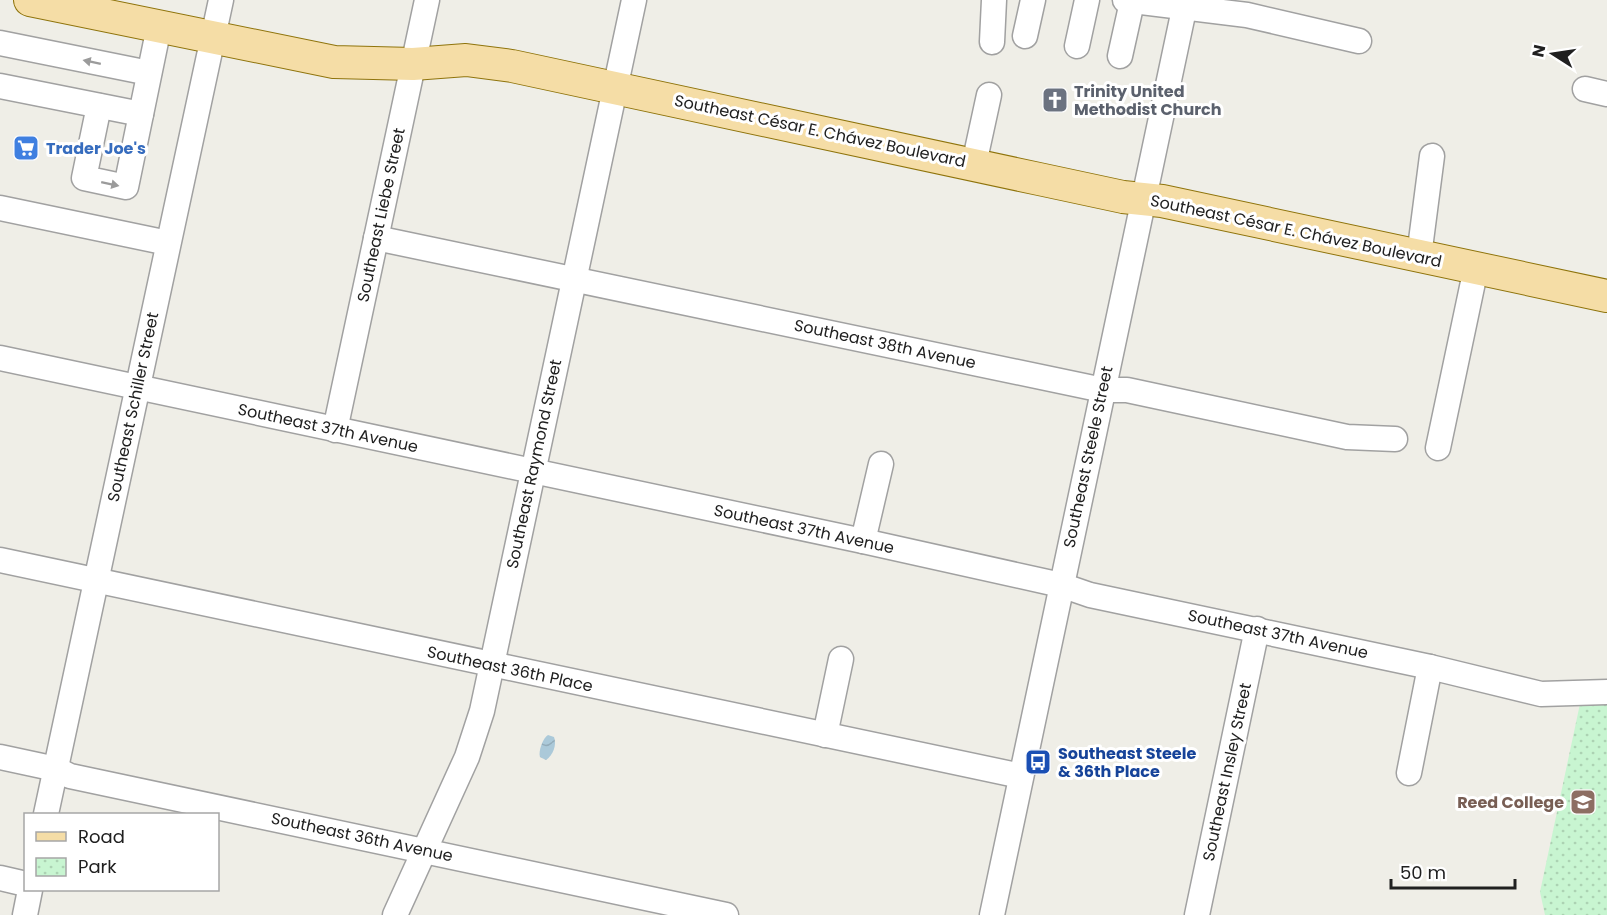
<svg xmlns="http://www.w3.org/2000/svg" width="1607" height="915" viewBox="0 0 1607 915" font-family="Poppins,sans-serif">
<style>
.park{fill:url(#park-dots)}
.water{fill:url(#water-waves)}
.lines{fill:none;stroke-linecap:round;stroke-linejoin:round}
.minor-casing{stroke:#a1a1a1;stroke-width:27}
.major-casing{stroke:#8f740c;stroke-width:34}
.minor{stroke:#fff;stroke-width:24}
.major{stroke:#f5dda6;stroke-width:32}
.oneway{fill:#9b9b9b}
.labels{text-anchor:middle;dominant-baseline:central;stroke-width:6;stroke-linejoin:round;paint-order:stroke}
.worship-label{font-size:16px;font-weight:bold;fill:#5b616d;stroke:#fff;text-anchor:start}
.street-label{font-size:16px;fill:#202020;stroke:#fff}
.shop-label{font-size:16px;font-weight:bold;fill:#366cbe;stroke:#fff;text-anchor:start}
.transit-label{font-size:16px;font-weight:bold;fill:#164399;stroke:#fff;text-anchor:start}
.education-label{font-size:16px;font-weight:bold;fill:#785e54;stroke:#fff;text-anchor:end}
</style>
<defs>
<pattern id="park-dots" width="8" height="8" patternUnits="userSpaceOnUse" patternTransform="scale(1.5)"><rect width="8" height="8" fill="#c8f5d1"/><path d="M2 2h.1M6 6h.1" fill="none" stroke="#acd2b3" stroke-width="1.8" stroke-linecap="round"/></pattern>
<pattern id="water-waves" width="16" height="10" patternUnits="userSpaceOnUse" patternTransform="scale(1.5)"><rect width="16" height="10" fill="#abc9d9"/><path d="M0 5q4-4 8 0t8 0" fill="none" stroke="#93acba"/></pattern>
</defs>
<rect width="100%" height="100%" fill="#efeee7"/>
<path class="park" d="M1581,699L1607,705V915H1545L1540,892Z"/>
<path class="water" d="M548,735L554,737C557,745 553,755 546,760L540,757C538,751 543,738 548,735Z"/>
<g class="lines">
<g class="minor-casing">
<g id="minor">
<path d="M1125,0L1247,15L1359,41"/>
<path d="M1025,36L1033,0"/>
<path d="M992,42L994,0"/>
<path d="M0,43L149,73"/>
<path d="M1077,46L1087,0"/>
<path d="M1120,56L1132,2"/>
<path d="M0,86L141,114"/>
<path d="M1585,89L1607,94"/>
<path d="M99,106L84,178L126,187L159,27"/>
<path d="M974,164L989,95"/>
<path d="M0,208L168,243"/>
<path d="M376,238L1103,390H1127L1347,437L1395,439"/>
<path d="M1419,256L1432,156"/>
<path d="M0,358L863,541L1061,585L1090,595L1430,667L1541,694L1607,692"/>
<path d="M335,430L427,0"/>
<path d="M1438,448L1476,268"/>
<path d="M863,541L881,464"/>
<path d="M0,560L1021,776"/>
<path d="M825,735L841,659"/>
<path d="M0,757L56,769L70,776L726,915"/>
<path d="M1409,773L1430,667"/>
<path d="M46,814L221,0"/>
<path d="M0,878L26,884"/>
<path d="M25,915L30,890"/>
<path d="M395,915L467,757L482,711L634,0"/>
<path d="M992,915L1186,0"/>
<path d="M1197,915L1257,629"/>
</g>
</g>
<g class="major-casing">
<path id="major" d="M30,0L334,62L413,64L466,60L512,66L1039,179L1123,197L1162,201L1607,296"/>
</g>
<use href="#minor" class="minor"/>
<use href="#major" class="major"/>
</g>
<defs><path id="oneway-solid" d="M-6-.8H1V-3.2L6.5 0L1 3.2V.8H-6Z" transform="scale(1.5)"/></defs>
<g class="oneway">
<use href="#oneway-solid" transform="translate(92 62) rotate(-168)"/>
<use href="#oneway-solid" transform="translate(110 184) rotate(12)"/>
</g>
<defs>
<g id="church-square" transform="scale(1.35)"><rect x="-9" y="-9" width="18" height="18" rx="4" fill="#6b7280" stroke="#fff"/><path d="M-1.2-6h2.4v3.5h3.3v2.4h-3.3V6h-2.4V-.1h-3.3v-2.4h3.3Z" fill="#fff"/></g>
<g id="supermarket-square" transform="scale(1.35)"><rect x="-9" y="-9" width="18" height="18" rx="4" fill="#3f7fe0" stroke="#fff"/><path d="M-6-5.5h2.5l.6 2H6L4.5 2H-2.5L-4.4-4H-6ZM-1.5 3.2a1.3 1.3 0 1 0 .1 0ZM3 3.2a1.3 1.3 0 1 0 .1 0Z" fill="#fff"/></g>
<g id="bus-square" transform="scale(1.35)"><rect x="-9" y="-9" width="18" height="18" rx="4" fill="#1a4fb4" stroke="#fff"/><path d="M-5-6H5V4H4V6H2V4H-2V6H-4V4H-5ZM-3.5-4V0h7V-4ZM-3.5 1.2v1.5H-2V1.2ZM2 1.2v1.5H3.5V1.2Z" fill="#fff"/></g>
<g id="university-square" transform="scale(1.35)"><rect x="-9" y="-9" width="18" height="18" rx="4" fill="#8d6e63" stroke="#fff"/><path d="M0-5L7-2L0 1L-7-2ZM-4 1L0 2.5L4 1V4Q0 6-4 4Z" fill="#fff"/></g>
</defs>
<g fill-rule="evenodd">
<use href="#church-square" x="1055" y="100"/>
<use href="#supermarket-square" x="26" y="148"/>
<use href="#bus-square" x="1038" y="762"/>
<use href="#university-square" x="1583" y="802"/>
</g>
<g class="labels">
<g class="worship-label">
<text x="1074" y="91">Trinity United<tspan x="1074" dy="18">Methodist Church</tspan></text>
</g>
<g class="street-label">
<text transform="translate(820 131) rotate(12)">Southeast César E. Chávez Boulevard</text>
<text transform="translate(381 215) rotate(-78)">Southeast Liebe Street</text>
<text transform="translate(1296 231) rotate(12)">Southeast César E. Chávez Boulevard</text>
<text transform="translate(885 344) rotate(12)">Southeast 38th Avenue</text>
<text transform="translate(133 407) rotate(-78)">Southeast Schiller Street</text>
<text transform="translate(328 428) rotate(12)">Southeast 37th Avenue</text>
<text transform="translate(1088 457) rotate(-78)">Southeast Steele Street</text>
<text transform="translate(534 464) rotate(-78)">Southeast Raymond Street</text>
<text transform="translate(804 529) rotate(12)">Southeast 37th Avenue</text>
<text transform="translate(1278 634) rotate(12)">Southeast 37th Avenue</text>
<text transform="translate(510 669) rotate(12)">Southeast 36th Place</text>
<text transform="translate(1227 772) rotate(-78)">Southeast Insley Street</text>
<text transform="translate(362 837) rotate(12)">Southeast 36th Avenue</text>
</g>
<g class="shop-label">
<text x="46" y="148">Trader Joe's</text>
</g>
<g class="transit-label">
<text x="1058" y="753">Southeast Steele<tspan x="1058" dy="18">&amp; 36th Place</tspan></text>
</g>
<g class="education-label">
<text x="1564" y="802">Reed College</text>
</g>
</g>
<rect x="24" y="813" width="195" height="78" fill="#ffffff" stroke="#a6a6a6" stroke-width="1.5"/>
<rect x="36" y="832" width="30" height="9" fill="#f5dda6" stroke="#a6a6a6" stroke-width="1.5"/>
<text x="78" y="843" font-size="18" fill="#202020">Road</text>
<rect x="36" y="858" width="30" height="18" fill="url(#park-dots)" stroke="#a6a6a6" stroke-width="1.5"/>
<text x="78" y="873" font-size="18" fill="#202020">Park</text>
<g transform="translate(1553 54) rotate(282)" stroke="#ffffff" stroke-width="4.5" paint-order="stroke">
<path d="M0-4.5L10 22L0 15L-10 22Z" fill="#202020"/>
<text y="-9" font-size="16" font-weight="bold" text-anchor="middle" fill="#202020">N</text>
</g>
<path d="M1391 879v9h124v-9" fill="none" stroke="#202020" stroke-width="3"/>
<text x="1400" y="879" font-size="18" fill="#202020" stroke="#ffffff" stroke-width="4.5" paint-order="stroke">50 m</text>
</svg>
